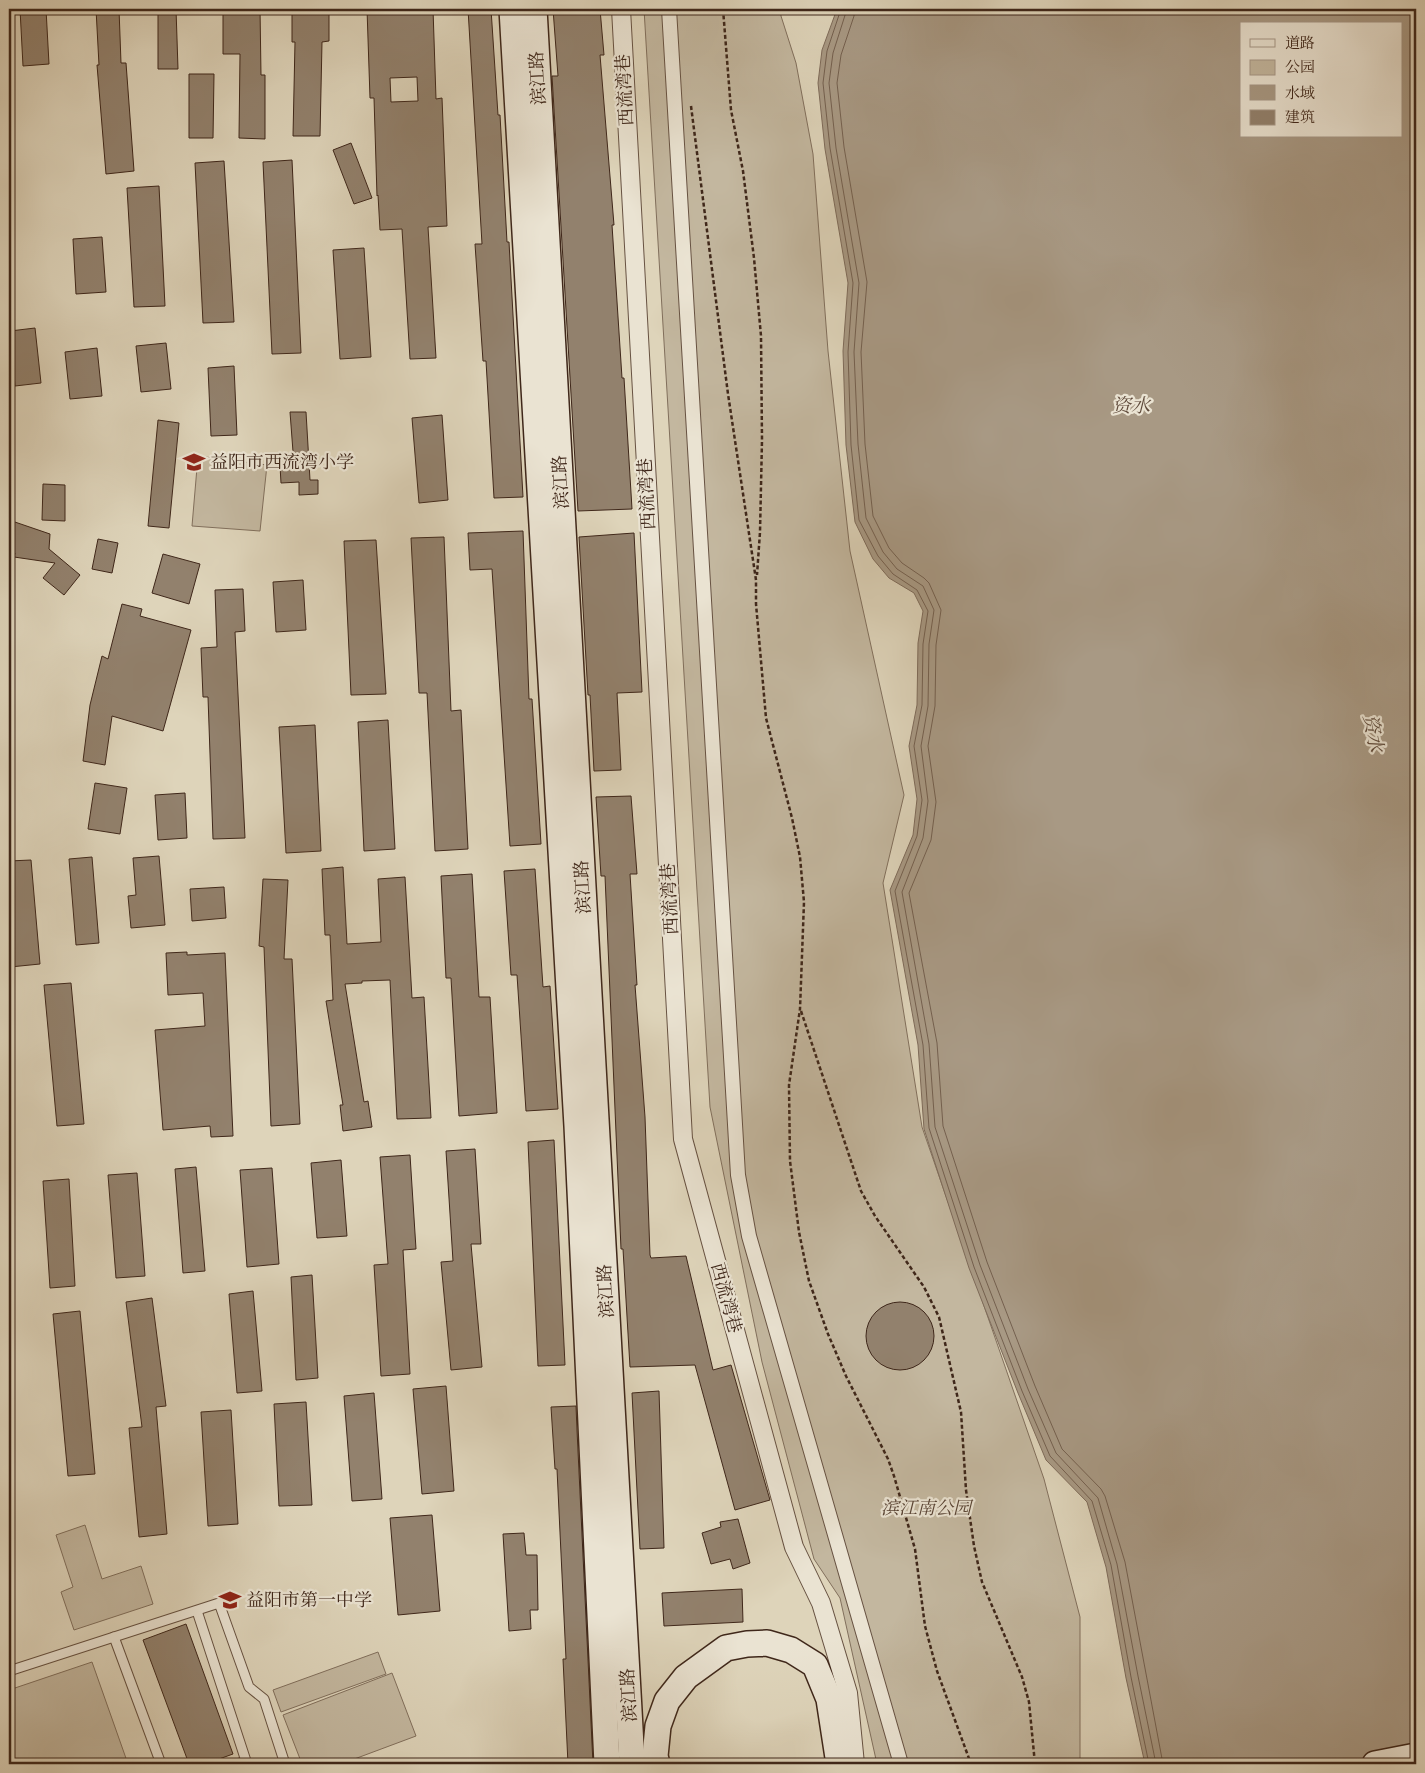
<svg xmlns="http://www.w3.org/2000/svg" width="1425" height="1773" viewBox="0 0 1425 1773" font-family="Cardo,'Noto Serif SC',serif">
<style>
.green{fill:#c3b79f;stroke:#816f5c}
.water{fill:#a89984;stroke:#7e6b5a;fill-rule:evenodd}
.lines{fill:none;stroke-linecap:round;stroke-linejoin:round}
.shore{stroke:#74604f;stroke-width:1}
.building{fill:#92816d;stroke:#3f271a;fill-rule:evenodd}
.service-casing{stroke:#675242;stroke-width:11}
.pedestrian-casing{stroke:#675242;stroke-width:16}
.minor-casing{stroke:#675242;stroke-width:20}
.secondary-casing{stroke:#3f271a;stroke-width:28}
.path{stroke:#3f271a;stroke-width:2.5;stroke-dasharray:4 2.5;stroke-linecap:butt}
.service{stroke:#eae3d2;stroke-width:9}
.pedestrian{stroke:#eae3d2;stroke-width:14}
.minor{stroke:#eae3d2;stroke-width:18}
.secondary{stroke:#eae3d2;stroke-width:25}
.labels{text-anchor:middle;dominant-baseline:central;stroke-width:4.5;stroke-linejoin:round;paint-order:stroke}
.street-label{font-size:18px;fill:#3f271a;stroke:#eae3d2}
.poi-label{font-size:18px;fill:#3f271a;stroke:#eae3d2;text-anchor:start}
.park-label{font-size:18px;font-style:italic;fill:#594435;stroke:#eae3d2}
.water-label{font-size:19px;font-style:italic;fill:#5e493a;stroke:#eae3d2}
</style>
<rect width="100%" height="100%" fill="#ded4ba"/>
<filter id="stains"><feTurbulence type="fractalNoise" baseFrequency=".004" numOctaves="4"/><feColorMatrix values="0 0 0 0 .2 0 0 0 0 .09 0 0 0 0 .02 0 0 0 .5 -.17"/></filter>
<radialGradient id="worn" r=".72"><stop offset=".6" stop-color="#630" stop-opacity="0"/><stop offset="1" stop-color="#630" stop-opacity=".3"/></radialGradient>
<g class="green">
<path d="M644,9H781V16L796,63L813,154L828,351L850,551L904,795L883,883L922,1127L1044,1479L1080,1617V1764H877L840,1598L814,1559L762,1362L710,1107Z"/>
<path d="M198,456L267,465L260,531L192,526Z"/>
<path d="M85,1525L102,1579L141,1566L153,1604L74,1630L61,1592L73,1587L56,1535Z"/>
<path d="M378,1652L386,1674L281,1712L273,1690Z"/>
<path d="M92,1662L128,1764H9V1690Z"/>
<path d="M392,1673L416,1736L341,1764H302L283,1715Z"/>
</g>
<path class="water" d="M837,9H1416V1764H1145L1126,1678L1106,1567L1087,1502L1046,1460L1018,1393L969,1268L924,1129L918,1045L890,890L913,835L917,799L909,746L917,705L918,643L923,611L914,593L889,578L873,559L855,522L846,445L843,351L848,283L825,149L818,83L822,50ZM1241,24H1401V136H1241Z"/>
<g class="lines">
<g class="shore">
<path d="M841,9L827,51L823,83L830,148L853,283L848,352L851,445L859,520L878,556L893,574L917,590L928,611L923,644L922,705L914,746L922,800L917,836L895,891L923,1045L929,1128L974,1267L1022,1391L1050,1456L1092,1501L1111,1565L1131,1677L1149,1764"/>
<path d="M847,9L833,53L829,83L836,148L859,283L854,352L858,444L866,518L883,552L897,569L923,586L934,610L929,644L928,706L921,746L928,801L923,838L902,892L929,1044L935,1127L980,1265L1028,1389L1056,1453L1098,1498L1117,1564L1138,1676L1156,1764"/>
<path d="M855,9L854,16L841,55L837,83L844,147L867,282L861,352L865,444L873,516L889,548L902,563L924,578L929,583L941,610L936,645L935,706L928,746L936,802L931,840L909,893L937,1043L943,1126L987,1262L1035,1386L1062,1449L1101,1489L1105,1496L1125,1562L1163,1764"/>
</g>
</g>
<g class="building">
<path d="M20,9H46L49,64L23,66Z"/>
<path d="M96,9H119L121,63H126L134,171L106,174L97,65H99Z"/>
<path d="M158,9H176L178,69H158Z"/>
<path d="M223,9H260L261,75H265V139L239,138L240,54H223Z"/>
<path d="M292,9H329V41L322,42L320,136H293L295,42H292Z"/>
<path d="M367,9H433L436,99L442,98L447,226L428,227L436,358L410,359L402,229L380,230L378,195L377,196L374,98H370ZM417,77L418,101L391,102L390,78Z"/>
<path d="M468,9H491L498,115H500L507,242H509L523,497L494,498L486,361H483L475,244H482Z"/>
<path d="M553,9H600L604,55H600L614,225H612L622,378H624L632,509L578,511L552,76H558Z"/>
<path d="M189,74H214L213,138H189Z"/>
<path d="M351,143L372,198L354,204L333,150Z"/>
<path d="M292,160L301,353L272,354L263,162Z"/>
<path d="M224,161L234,322L203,323L195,163Z"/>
<path d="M159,186L165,306L134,307L127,188Z"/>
<path d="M102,237L106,292L76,294L73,239Z"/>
<path d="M364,248L371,357L340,359L333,250Z"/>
<path d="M35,328L41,383L15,386L10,331Z"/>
<path d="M166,343L171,389L141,392L136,346Z"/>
<path d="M97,348L102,396L70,399L65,352Z"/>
<path d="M234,366L237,435L211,436L208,368Z"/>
<path d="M290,412H306L310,480H318V494L299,495V482L281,483L280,466L294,465Z"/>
<path d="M442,415L448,500L419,503L412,418Z"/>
<path d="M158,420L179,423L169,528L148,526Z"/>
<path d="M43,484L65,485V521L42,520Z"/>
<path d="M9,520L50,534L49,549L80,575L64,595L43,578L55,563L14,557L15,553L9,551Z"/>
<path d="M523,531L529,699H532L541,844L510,846L492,569L470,570L468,533Z"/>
<path d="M634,533L642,692L617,693L621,770L594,771L590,695H588L579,537Z"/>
<path d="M444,537L451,711L461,710L468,849L435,851L427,693H419L411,538Z"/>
<path d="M98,539L118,543L112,573L92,569Z"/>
<path d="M376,540L386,694L351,695L344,541Z"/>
<path d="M163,554L200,564L189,604L152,593Z"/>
<path d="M303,580L306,630L276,632L273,582Z"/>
<path d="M243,589L245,631L235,632L245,838L213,839L208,697H203L201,648L217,647L215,590Z"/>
<path d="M122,604L142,609L140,616L191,630L163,731L112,716L105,765L83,761L90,705L102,656L108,659Z"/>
<path d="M388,720L395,849L364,851L358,722Z"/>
<path d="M315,725L321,851L286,853L279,727Z"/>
<path d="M95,783L127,788L120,834L88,829Z"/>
<path d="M185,793L187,838L158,840L155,795Z"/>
<path d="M631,796L637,874H630L637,985H635L645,1117L650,1255L651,1258L686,1256L713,1370L731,1365L770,1500L735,1510L695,1365L630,1367L623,1249H621L605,876H601L596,797Z"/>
<path d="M159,856L165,925L131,928L128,896L136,895L133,858Z"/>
<path d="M92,857L99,943L76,945L69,859Z"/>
<path d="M31,860L40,964L10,967L9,861Z"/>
<path d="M343,867L347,944L381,942L378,879L405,877L412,998L424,997L431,1118L397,1119L390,980L362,981V983L345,984L364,1102L368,1101L372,1127L343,1131L340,1105H343L326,1001L333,1000L330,935H325L322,869Z"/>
<path d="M535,869L543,987L550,986L558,1109L526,1111L517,975H511L504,871Z"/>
<path d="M472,874L479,997H490L497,1113L459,1116L451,978H446L441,876Z"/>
<path d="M263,879L288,880L284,959H292L300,1124L271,1126L264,947L259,946Z"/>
<path d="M224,887L226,918L192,921L190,889Z"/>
<path d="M187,952V955L225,953L233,1136L211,1137L210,1126L163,1130L155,1030L205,1026L203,993L168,995L166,953Z"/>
<path d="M71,983L84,1124L57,1126L44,985Z"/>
<path d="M554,1140L565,1365L538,1366L528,1142Z"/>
<path d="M475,1149L481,1244H471L482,1367L451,1370L441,1262L453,1261L446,1151Z"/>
<path d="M410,1155L416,1249L403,1250L410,1374L381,1376L374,1265L388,1264L380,1157Z"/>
<path d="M341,1160L347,1236L317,1238L311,1163Z"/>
<path d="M196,1167L205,1271L183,1273L175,1169Z"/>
<path d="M272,1168L279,1264L247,1267L240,1170Z"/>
<path d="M137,1173L145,1276L116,1278L108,1175Z"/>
<path d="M69,1179L75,1286L50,1288L43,1181Z"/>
<path d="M312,1275L318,1378L296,1380L291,1277Z"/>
<path d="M253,1291L262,1391L237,1393L229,1294Z"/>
<path d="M152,1298L166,1406L156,1407L167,1534L139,1537L129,1428L142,1427L126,1302Z"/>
<circle cx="900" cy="1336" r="34"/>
<path d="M80,1311L95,1474L68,1476L53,1314Z"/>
<path d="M446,1386L454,1491L422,1494L413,1389Z"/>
<path d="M659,1391L664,1548L640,1549L632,1393Z"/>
<path d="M374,1393L382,1499L352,1501L344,1396Z"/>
<path d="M306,1402L312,1505L279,1506L274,1404Z"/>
<path d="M576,1406L577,1430L593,1764H568L563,1659H566L557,1469H555L551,1407Z"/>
<path d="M231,1410L238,1524L208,1526L201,1412Z"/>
<path d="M432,1515L440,1611L398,1615L390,1518Z"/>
<path d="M738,1519L750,1563L733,1569L730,1559L711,1564L702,1533L721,1527L720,1522Z"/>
<path d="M524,1533L526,1555H537L538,1610H530L531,1629L509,1631L503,1534Z"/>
<path d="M742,1589L743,1622L664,1626L662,1593Z"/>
<path d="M186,1624L233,1754L205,1764H189L143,1640Z"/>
</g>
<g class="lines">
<g class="service-casing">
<g id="service">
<path d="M197,1611L246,1761L237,1764"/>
<path d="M114,1637L161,1764"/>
<path d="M9,1671L219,1603L249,1687L264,1699L285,1764"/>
</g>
</g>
<g class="pedestrian-casing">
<path id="pedestrian" d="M669,9L738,1175L749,1236L901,1764"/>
</g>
<g class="minor-casing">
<path id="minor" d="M621,9L683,1139L794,1547L821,1603L848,1693L855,1764"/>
</g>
<g class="secondary-casing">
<g id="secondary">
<path d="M512,9L577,1126L607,1764"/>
<path d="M534,9L632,1764"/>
<path d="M657,1764L655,1756L658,1726L667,1701L686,1677L726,1648L747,1644L767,1643L791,1650L815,1665L829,1699L839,1764"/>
<path d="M1375,1764L1416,1756"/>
</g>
</g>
<g class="path">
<path d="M723,9L731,110L743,171L754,258L761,336L762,440L760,532L757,575"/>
<path d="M691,106L728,394L756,580V604L766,718L792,818L800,857L804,902L800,1009L789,1085L790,1161L799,1232L809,1281L828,1334L846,1376L888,1459L894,1476L915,1549L925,1626L937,1671L971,1764"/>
<path d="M801,1011L861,1191L875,1216L924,1287L939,1317L961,1412L966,1490L974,1546L982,1582L1022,1677L1029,1702L1035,1764"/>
</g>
<use href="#service" class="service"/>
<use href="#pedestrian" class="pedestrian"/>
<use href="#minor" class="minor"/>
<use href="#secondary" class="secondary"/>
</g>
<defs>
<g id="school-bare" transform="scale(1.725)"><path d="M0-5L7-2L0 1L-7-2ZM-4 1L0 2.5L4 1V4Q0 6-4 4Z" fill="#8f2418" stroke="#eae3d2" stroke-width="2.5" paint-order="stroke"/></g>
</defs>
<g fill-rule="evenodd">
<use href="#school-bare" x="194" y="462"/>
<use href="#school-bare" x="230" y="1600"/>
</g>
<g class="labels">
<g class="street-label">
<text transform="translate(538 78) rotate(-93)">滨江路</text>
<text transform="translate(625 90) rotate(-93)">西流湾巷</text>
<text transform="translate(561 482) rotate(-93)">滨江路</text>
<text transform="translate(647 494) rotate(-93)">西流湾巷</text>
<text transform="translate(583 887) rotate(-93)">滨江路</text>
<text transform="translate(670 899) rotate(-93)">西流湾巷</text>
<text transform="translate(606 1291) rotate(-93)">滨江路</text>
<text transform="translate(726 1298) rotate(75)">西流湾巷</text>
<text transform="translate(629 1695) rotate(-93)">滨江路</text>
</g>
<g class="poi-label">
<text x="210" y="462">益阳市西流湾小学</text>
<text x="246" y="1600">益阳市第一中学</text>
</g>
<g class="park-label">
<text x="926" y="1508">滨江南公园</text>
</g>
<g class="water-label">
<text x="1131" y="406">资水</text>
<text transform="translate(1373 733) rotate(79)">资水</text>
</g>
</g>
<rect width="1425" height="1773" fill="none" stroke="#ded4ba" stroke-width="30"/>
<rect x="10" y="10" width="1405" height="1753" fill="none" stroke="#3f271a" stroke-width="2.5"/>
<rect x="15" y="15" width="1395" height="1743" fill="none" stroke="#3f271a"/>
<rect x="1240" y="22" width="162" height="115" fill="#eae3d2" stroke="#a69888"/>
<rect x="1250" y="39" width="25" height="8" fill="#eae3d2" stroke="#a69888"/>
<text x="1285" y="48" font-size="15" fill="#3f271a">道路</text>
<rect x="1250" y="60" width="25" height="15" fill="#c3b79f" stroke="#a69888"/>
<text x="1285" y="72" font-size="15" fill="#3f271a">公园</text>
<rect x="1250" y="85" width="25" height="15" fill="#a89984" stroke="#a69888"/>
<text x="1285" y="98" font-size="15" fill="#3f271a">水域</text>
<rect x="1250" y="110" width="25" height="15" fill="#92816d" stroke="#a69888"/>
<text x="1285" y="122" font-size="15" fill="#3f271a">建筑</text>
<rect width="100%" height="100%" filter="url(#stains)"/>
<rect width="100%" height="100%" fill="url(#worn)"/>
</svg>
